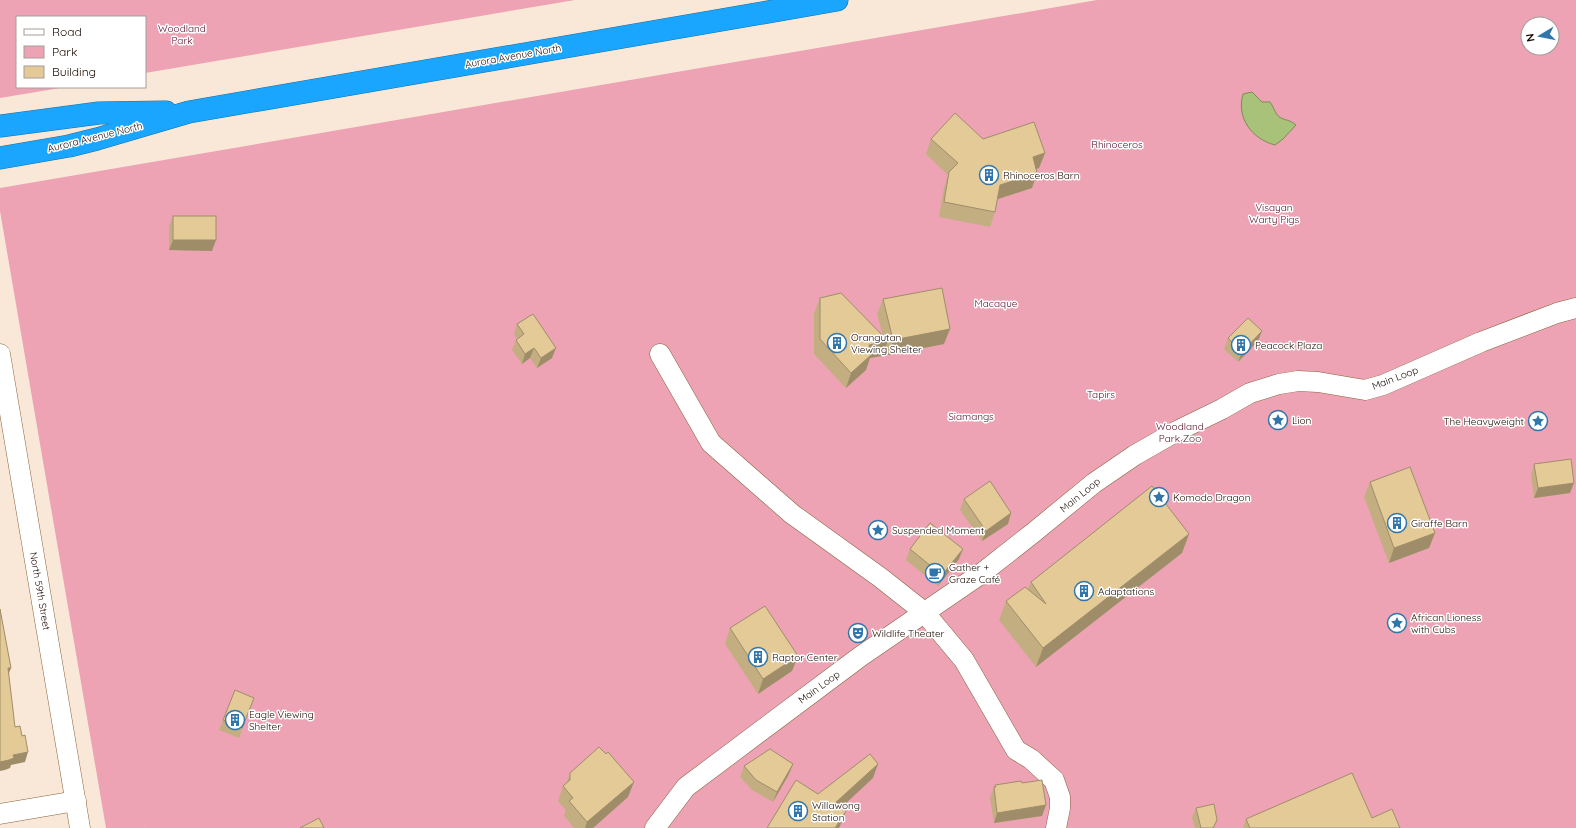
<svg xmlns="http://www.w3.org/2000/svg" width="1576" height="828" viewBox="0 0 1576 828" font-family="Quicksand,sans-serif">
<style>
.green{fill:#eda3b4;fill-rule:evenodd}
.water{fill:#a8c279;stroke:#7d8b55}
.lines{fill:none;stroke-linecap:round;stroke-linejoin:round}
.street-casing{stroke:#89633e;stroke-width:21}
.highway-casing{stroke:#1a6fa5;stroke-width:23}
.street{stroke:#fff;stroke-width:20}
.highway{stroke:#1aa6fe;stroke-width:22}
.wall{fill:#c3ae82}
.shaded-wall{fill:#9f8d6a}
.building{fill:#e3ca97;stroke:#9f8d6a}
.labels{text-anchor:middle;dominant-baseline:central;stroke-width:3;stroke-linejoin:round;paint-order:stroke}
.park-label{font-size:10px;fill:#540c27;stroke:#fff}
.street-label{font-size:10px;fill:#190a00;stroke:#fff}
.poi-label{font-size:10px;fill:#190a00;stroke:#fff;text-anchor:start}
</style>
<rect width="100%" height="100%" fill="#f9e8d8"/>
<g class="green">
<path d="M0,0H575L145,73V17H17V87H66L0,98Z"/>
<path d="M1097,0H1576V828H145L119,673L145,828H106L0,211V188ZM1528,24H1552V48H1528Z"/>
</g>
<path class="water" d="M1252,92L1262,102H1270C1274,107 1275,115 1281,118C1288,121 1290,120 1296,125L1283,139L1275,145C1252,139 1236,118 1243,94Z"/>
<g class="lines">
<g class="street-casing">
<g id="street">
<path d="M0,354L80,828"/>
<path d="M660,354L711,443L792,514L881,578L924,612L964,660L1016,750L1031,759L1054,780L1060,797V808L1056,828"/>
<path d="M0,814L76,801"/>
<path d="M655,828L686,787L861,656L982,573L1033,533L1094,483L1135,455L1177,431L1222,409L1250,393L1279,384L1298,381L1318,382L1365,390L1383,385L1481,342L1557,313L1576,308"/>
</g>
</g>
<g class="highway-casing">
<g id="highway">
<path d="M0,126L99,113L166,112"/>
<path d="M0,158L69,146L97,139L189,112L837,0"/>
</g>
</g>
<use href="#street" class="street"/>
<use href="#highway" class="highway"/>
</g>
<g class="wall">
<path d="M931,139H983L1045,153L1039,168L1036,169L1037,173L1032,188L998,199L995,212L990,227L939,217L944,188L948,175L926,154Z"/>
<path d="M173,216L212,251L169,250V226Z"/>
<path d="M820,298L883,336L877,314L883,299L944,344L888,355L886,347L882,356L870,358L866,370L846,388L814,354V313Z"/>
<path d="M517,324L552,358L537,368L530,358L522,364L512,350L516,340L517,339L514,334Z"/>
<path d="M1228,338L1258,341L1238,362L1224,349Z"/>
<path d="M1534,464L1570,493L1534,498L1531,475Z"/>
<path d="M1370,482L1435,533L1429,548L1389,563L1364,497Z"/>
<path d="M964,499L1011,513L1008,524L982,541L960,510Z"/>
<path d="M1189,534L1182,553L1036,667L999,620L1006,601L1028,589L1031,582Z"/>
<path d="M910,549L959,559L938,586L906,560Z"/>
<path d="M730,628L798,656L792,671L758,694L725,644Z"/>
<path d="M254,698L239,738L219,730L223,720Z"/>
<path d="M793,764L789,774L773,802L752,790L740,777L744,766Z"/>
<path d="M570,773L628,797L593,828H574L564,816L566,810L558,801L563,786L566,784Z"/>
<path d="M1022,783L1046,805L1042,816L994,823L990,798L994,787L995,785Z"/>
<path d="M1196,808L1217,820L1214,828H1195L1192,818Z"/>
<path d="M1372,818L1400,828H1243L1246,819Z"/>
</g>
<g class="shaded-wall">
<path d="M1045,153L1039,168L1027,172L1033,157Z"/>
<path d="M1037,173L1032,188L995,200L1000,185Z"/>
<path d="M173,240H216L212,251L169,250Z"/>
<path d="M950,329L944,344L888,355L893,340Z"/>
<path d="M1262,331L1258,341L1238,362L1242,352Z"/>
<path d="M888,341L882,356L870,358L866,370L846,388L851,373L869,345Z"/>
<path d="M534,348L530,358L522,364L525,354Z"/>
<path d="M556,348L552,358L537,368L541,358Z"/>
<path d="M1574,483L1570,493L1534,498L1538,488Z"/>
<path d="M1011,513L1008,524L982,541L986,531Z"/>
<path d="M1435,533L1429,548L1389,563L1394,548Z"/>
<path d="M1189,534L1182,553L1036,667L1043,648Z"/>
<path d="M963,549L959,559L938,586L942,575Z"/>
<path d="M798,656L792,671L758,694L763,679Z"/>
<path d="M8,668H11L7,678Z"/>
<path d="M28,752L25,762L11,765L10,768L5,770L0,771V762L13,755Z"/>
<path d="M793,764L789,774L773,802L777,792Z"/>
<path d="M878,764L873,778L829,819L834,804Z"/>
<path d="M634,782L628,797L593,828H585L587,822Z"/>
<path d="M1046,805L1042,816L994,823L997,813Z"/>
<path d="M846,811L840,826L839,828H835Z"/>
</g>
<g class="building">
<path d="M955,113L983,139L1034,122L1045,153L1033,157L1037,173L1000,185L995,212L944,202L949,172L958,163L931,139Z"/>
<rect x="173" y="216" width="43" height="24"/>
<path d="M942,288L950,329L893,340L883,299Z"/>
<path d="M841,293L888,341L869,345L871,355L851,373L820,339V298Z"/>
<path d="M533,314L556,348L541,358L534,348L525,354L516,340L524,334L517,324Z"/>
<path d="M1248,318L1262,331L1242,352L1228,338Z"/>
<path d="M1571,459L1574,483L1538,488L1534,464Z"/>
<path d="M1410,467L1435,533L1394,548L1370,482Z"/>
<path d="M990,481L1011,513L986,531L964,499Z"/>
<path d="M1152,486L1189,534L1043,648L1006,601L1025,587L1046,604L1031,582Z"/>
<path d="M930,523L963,549L942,575L910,549Z"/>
<path d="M765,606L798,656L763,679L730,628Z"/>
<path d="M0,609L11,668H8L15,727L20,726L22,736L25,735L28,752L13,755L14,758L9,760L0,762Z"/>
<path d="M235,690L254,698L242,728L223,720Z"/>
<path d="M599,747L606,754L608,752L634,782L587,822L569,801L573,798L563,786L570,780V773Z"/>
<path d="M770,749L793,764L777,792L756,780L744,766Z"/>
<path d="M870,754L878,764L834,804L846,811L835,828H767L796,780L818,794Z"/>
<path d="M1352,773L1372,818L1392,809L1400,828H1250L1246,819Z"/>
<path d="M1042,780L1046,805L997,813L994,787H996L995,785L1021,781L1022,783Z"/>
<path d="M1214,804L1217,820L1213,828H1201L1196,808Z"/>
<path d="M319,818L324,828H300Z"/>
</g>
<defs>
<g id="building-ring" transform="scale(1)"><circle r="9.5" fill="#fff" stroke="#3076ab" stroke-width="1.5"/><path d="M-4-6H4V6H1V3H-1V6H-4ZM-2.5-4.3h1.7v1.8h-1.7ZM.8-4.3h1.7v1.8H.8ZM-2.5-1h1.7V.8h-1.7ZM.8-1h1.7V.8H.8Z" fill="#3076ab"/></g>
<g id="sight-ring" transform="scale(1)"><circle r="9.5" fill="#fff" stroke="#3076ab" stroke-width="1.5"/><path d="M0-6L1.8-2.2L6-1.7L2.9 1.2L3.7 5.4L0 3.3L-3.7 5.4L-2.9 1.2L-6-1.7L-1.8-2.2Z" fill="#3076ab"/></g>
<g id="cafe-ring" transform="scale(1)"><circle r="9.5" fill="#fff" stroke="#3076ab" stroke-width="1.5"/><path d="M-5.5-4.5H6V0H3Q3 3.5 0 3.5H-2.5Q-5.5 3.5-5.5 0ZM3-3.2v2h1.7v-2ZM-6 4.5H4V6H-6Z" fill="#3076ab"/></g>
<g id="theatre-ring" transform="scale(1)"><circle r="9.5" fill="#fff" stroke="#3076ab" stroke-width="1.5"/><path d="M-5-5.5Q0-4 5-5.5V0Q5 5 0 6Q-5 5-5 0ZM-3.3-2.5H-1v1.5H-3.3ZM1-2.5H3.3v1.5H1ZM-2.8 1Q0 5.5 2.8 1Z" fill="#3076ab"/></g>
</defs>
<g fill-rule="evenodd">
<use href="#building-ring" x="989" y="175"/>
<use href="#building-ring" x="837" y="343"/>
<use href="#building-ring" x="1241" y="345"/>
<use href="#sight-ring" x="1278" y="420"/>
<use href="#sight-ring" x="1538" y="421"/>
<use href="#sight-ring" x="1159" y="497"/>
<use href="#building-ring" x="1397" y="523"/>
<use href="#sight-ring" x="878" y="530"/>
<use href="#cafe-ring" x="935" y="573"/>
<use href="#building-ring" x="1084" y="591"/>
<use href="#sight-ring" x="1397" y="623"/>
<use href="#theatre-ring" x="858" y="633"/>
<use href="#building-ring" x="758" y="657"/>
<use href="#building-ring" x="235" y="720"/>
<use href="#building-ring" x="798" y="811"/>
</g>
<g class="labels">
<g class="park-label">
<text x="182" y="28">Woodland<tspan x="182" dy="12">Park</tspan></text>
<text x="1117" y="144">Rhinoceros</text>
<text x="1274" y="207">Visayan<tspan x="1274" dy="12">Warty Pigs</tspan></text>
<text x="996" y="303">Macaque</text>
<text x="1101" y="394">Tapirs</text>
<text x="971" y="416">Siamangs</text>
<text x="1180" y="426">Woodland<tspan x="1180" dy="12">Park Zoo</tspan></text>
</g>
<g class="street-label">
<text transform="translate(513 56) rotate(-10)">Aurora Avenue North</text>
<text transform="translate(95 137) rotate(-14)">Aurora Avenue North</text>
<text transform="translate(1395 378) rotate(-21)">Main Loop</text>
<text transform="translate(1080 495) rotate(-39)">Main Loop</text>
<text transform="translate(40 591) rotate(80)">North 59th Street</text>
<text transform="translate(819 687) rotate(-36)">Main Loop</text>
</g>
<g class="poi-label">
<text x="1003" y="175">Rhinoceros Barn</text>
<text x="851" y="337">Orangutan<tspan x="851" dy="12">Viewing Shelter</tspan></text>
<text x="1255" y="345">Peacock Plaza</text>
<text x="1292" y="420">Lion</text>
<text x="1524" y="421" text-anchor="end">The Heavyweight</text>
<text x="1173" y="497">Komodo Dragon</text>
<text x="1411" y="523">Giraffe Barn</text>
<text x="892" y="530">Suspended Moment</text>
<text x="949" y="567">Gather +<tspan x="949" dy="12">Graze Café</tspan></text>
<text x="1098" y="591">Adaptations</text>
<text x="1411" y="617">African Lioness<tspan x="1411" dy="12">with Cubs</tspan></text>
<text x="872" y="633">Wildlife Theater</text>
<text x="772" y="657">Raptor Center</text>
<text x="249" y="714">Eagle Viewing<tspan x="249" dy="12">Shelter</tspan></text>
<text x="812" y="805">Willawong<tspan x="812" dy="12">Station</tspan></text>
</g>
</g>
<rect x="16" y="16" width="130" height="72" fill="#ffffff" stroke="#a39d99"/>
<rect x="24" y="29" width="20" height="6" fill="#ffffff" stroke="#a39d99"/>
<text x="52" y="36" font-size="12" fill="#190a00">Road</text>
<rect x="24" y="46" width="20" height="12" fill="#eda3b4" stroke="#a39d99"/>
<text x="52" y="56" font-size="12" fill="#190a00">Park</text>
<rect x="24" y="66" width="20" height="12" fill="#e3ca97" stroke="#a39d99"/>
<text x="52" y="76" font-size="12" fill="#190a00">Building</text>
<g transform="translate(1540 36) rotate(260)"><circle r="19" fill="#ffffff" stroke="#a39d99"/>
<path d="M0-3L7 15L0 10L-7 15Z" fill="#3076ab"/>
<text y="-6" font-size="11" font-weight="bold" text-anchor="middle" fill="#190a00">N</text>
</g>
</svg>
